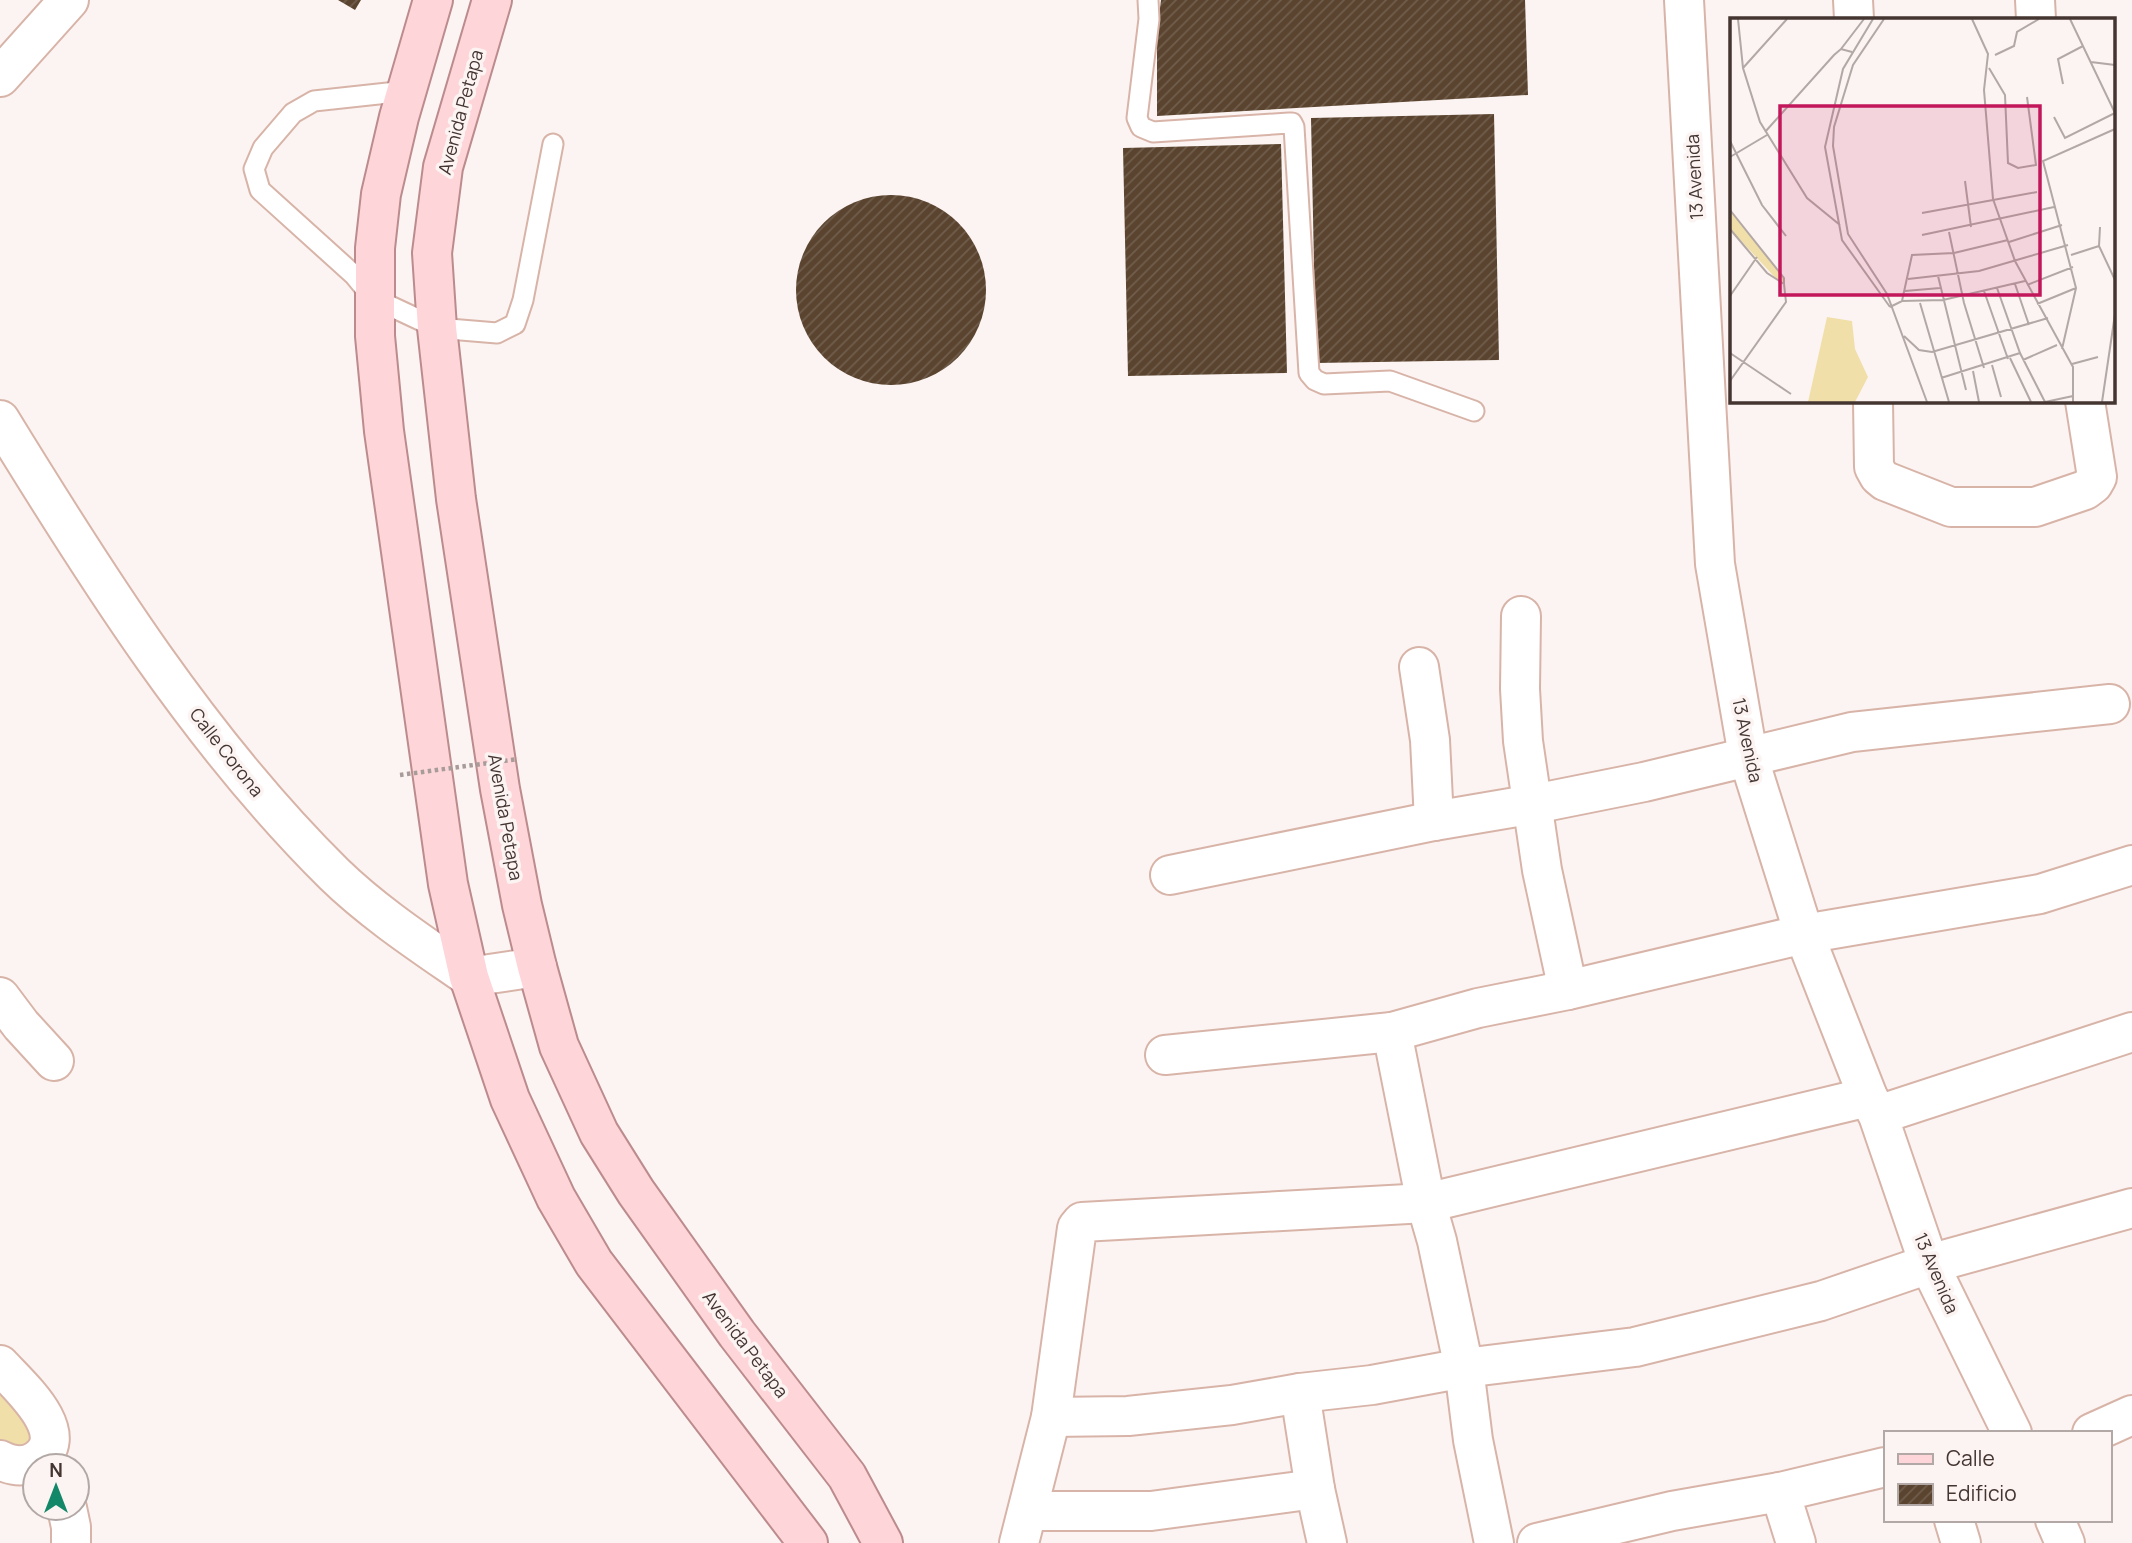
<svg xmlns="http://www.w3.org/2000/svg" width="2132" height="1543" viewBox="0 0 2132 1543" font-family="Manrope,sans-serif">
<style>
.park{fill:#f1dfaa}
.building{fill:url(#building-hatch)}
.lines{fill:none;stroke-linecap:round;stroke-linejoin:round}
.lane-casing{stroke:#d8b4a8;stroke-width:23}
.street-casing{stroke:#d8b4a8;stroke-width:42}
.secondary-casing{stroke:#d8b4a8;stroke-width:42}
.primary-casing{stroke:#bc8b8d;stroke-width:42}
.lane{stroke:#fff;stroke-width:19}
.street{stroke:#fff;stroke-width:38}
.secondary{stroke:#fff;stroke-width:38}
.primary{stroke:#fed5d8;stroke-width:38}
.path-bridge{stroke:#a79c99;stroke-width:4.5;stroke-dasharray:3.5 3.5;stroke-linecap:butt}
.labels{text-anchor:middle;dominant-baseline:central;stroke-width:7;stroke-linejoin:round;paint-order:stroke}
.street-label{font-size:18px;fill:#443531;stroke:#fcf4f2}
.inset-road{fill:none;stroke:#b2a8a5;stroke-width:2}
.view{fill:#c2185b;fill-opacity:0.15;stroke:#c2185b;stroke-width:3.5}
.inset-edge{fill:none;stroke:#443531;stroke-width:3.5}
</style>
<defs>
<pattern id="building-hatch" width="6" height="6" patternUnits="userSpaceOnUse" patternTransform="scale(1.75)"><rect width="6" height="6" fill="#5a442f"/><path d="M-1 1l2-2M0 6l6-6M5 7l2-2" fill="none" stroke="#705d4c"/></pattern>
</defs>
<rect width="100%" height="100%" fill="#fcf4f2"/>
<path class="park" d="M0,1365L50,1433L0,1460Z"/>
<g class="building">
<path d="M338,0H361L355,10Z"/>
<path d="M1161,0H1525L1528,95L1157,116V31Z"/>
<path d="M1494,114L1499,360L1316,363L1311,118Z"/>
<path d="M1281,144L1287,373L1128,376L1123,148Z"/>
<circle cx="891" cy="290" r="95"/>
</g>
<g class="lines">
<g class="lane-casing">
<g id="lane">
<path d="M1148,0L1149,19L1137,118L1141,127L1153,132L1289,123H1292L1294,127L1309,373L1315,380L1324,384L1390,381L1474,411"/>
<path d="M406,91L314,101L293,113L263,148L254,169L260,190L354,275L373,298L437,328L497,333L515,324L523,300L553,144"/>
</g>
</g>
<g class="street-casing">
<g id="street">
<path d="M1684,0L1715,564L1748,756L1804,934L1868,1097L1878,1115L1929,1264L2012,1433"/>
<path d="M1853,0L1854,19"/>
<path d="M2035,0L2036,19"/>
<path d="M0,77L69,0"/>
<path d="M1873,401L1874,467L1879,476L1885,481L1951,507H2035L2085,490L2093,484L2097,477L2085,401"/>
<path d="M1521,616L1520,689L1523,741L1542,870L1568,990"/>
<path d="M1419,667L1430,740L1434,821"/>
<path d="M1170,875L1434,821L1534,804L1644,782L1852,732L2110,704"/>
<path d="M0,997L21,1025L54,1061"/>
<path d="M1392,1032L1426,1203L1437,1241L1464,1368L1473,1440L1494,1543"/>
<path d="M1165,1055L1392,1032L1478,1008L1568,990L1804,934L2040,894L2132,865"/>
<path d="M1878,1115L2132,1032"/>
<path d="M0,1365C18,1385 75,1434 37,1460C25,1468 12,1466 0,1460"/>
<path d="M1300,1393L1315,1489L1327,1543"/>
<path d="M1051,1417L1128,1416L1232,1405L1300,1393L1372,1385L1464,1368L1635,1347L1821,1301L1929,1264L2132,1208"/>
<path d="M2092,1433L2132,1415"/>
<path d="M1780,1492L1796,1543"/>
<path d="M67,1508L71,1527V1543"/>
<path d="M1028,1511H1151L1315,1489"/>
<path d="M1954,1520L1961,1543"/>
<path d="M2055,1520L2065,1543"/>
<path d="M1019,1543L1051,1417L1077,1228L1082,1222L1426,1203L1868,1097"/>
<path d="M1537,1543L1672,1511L1780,1492L1885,1467"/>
</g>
</g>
<g class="secondary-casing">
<path id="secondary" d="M0,420C97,578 201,743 334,874C374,913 423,945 469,977L537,967"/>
</g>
<g class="primary-casing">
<g id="primary">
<path d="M433,0L399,117L381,194L375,248V336L384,431L448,884L469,977L510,1099L556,1198L594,1263L808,1543"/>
<path d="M492,0L443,167L432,253L437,328L456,499L500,789L522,905L537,967L559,1046L599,1133L636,1192L737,1334L847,1476L883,1543"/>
</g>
</g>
<use href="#lane" class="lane"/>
<use href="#street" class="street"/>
<use href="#secondary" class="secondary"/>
<use href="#primary" class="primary"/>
<path class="path-bridge" d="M400,775L518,759"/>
</g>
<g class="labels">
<g class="street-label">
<text transform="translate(460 112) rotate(-75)">Avenida Petapa</text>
<text transform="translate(1694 177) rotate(-93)">13 Avenida</text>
<text transform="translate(1748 740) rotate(78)">13 Avenida</text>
<text transform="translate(227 752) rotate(52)">Calle Corona</text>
<text transform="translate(506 817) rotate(80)">Avenida Petapa</text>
<text transform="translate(1937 1273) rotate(67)">13 Avenida</text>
<text transform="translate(746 1344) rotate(53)">Avenida Petapa</text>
</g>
</g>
<g transform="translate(1730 18)">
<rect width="385" height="385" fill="#fcf4f2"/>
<path d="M97,299L122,303L125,331L138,359L125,384H78Z" fill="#f1dfaa"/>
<path d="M0,192L54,260L52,267L0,211Z" fill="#f1dfaa"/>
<path class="inset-road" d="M8,1L13,50L30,104L77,180L110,207M143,1L113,51L95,129L112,222L160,289M154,1L123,47L104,109L103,128L118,216L157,276L197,384M242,1L258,36L254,72L263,181L285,243L343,349V384M111,31L134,1M265,37L284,28L287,14L309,1M361,44L385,47M13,50L57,1M259,50L275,77L278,145L288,150L306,147L297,79M333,66L328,41L353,28M324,99L335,120L385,95L340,1M35,114L104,37L111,31L122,34M0,123L32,187L56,218M0,139L37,117M235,163L241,209M0,192L54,260V266L37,255L0,211M192,195L307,174M370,209L369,228L385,262M219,214L234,285L254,350M192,217L324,189M279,224L332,207M341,237L369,228M208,258L236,372M178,261L249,253L338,227M285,266L299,307M297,267L343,249M267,270L290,335L315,384M175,273L210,270M254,273L278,341M0,278L27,239M172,283L182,237L224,235L278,222M190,285L219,384M307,286L346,270M160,289L172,283L213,282L295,263M174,318L189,332L202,334L318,300M332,331L346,270L313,143L385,111M0,335L61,376M280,340L301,384M293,342L327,327M342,346L368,339M262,347L271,379M243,353L249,384M211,360L290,335M0,363L56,284L54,266M315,384L343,378M372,384L385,296"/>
<path class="view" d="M50,88H310V277H50Z"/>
<rect width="385" height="385" class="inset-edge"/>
</g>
<rect x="1884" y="1431" width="228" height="91" fill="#fcf4f2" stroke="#b2a8a5" stroke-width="2"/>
<rect x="1898" y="1454" width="35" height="10" fill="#fed5d8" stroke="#b2a8a5" stroke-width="2"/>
<text x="1946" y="1466" font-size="21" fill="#443531">Calle</text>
<rect x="1898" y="1484" width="35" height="21" fill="url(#building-hatch)" stroke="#b2a8a5" stroke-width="2"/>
<text x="1946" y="1501" font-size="21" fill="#443531">Edificio</text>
<g transform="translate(56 1487)"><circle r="33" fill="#fcf4f2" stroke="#b2a8a5" stroke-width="2"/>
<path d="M0-5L12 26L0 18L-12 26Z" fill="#128868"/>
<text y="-10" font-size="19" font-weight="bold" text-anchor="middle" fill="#443531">N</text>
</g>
</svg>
